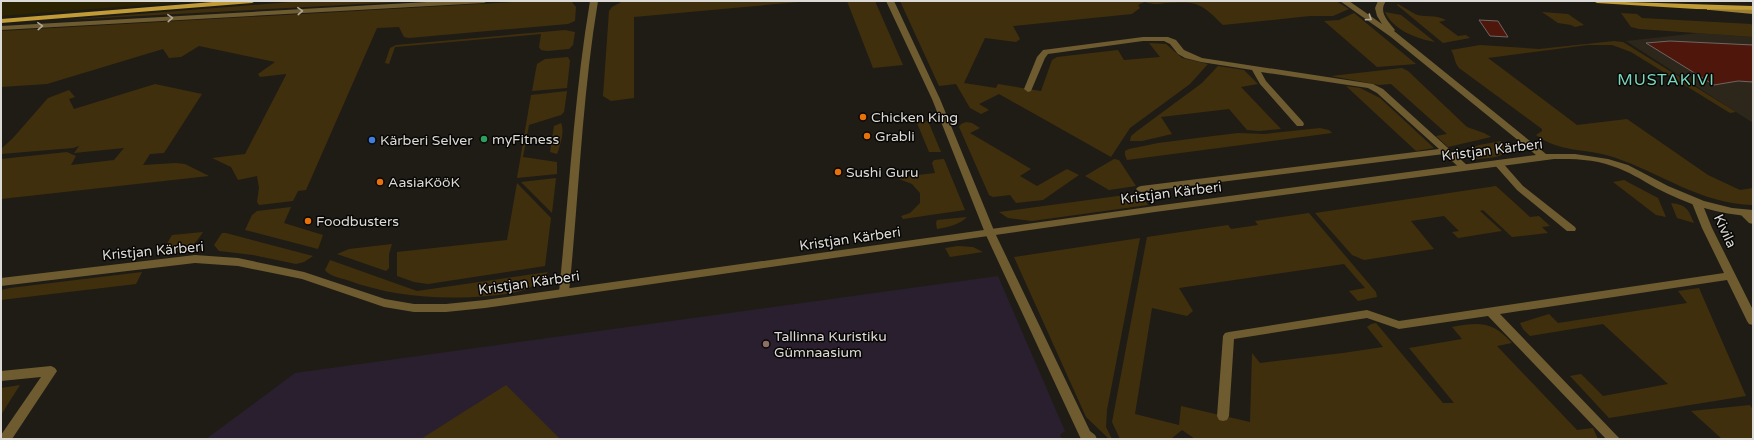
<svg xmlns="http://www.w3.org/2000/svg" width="1754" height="440" viewBox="0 0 1754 440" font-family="'Varela Round',sans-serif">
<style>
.built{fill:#2c261b}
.education{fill:#291f2e}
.green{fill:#402f0c}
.sand{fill:#2b2302}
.building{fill:#4f170c;stroke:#6e6563}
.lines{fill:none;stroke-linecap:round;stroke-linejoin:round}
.minor{fill:#6e5c30;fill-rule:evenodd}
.tertiary{fill:#6e5c30;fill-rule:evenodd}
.secondary{fill:#9d8034;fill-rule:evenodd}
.primary{fill:#c19b35;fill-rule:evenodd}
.oneway{stroke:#b0a894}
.food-dot{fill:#e8710a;stroke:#080705;stroke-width:1.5}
.leisure-dot{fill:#2e9e5b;stroke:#080705;stroke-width:1.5}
.shop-dot{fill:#3f7fe0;stroke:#080705;stroke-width:1.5}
.education-dot{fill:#8d6e63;stroke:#080705;stroke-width:1.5}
.labels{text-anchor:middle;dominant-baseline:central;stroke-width:3;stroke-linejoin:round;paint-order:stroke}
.poi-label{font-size:14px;fill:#dcdad6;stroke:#080705;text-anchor:start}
.street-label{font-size:14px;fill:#dcdad6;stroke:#080705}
.quarter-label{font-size:16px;letter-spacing:1px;fill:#78d8be;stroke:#080705}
</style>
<rect width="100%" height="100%" fill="#1f1c16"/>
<path class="built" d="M1698,33L1753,37V123L1626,41Z"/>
<path class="education" d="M998,276L1065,431L1060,435L1062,439H206L295,373Z"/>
<g class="green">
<path d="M303,1H418L63,20H64Z"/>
<path d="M530,1H571L576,7L575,21L568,24L409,38L404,37L399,27L377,28L306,190L298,191L293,201L259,205L257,202L259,188L257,176L238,180L231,167L212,158L245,154L286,75V74L260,77L258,74L275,62L199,46L181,57L169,58L163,49L47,84L1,87V31Z"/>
<path d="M623,1H810L634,17V98L611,101L603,96L609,11L612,7Z"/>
<path d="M847,1H875L903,65L873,68Z"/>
<path d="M900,1H1336L1349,9L1333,16H1310L1223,25C1201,3 1198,1 1167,3C1159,4 1153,5 1145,2L1138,5L1140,8L1132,14L1013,26L1020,39L1016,42L985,38L964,83L996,88L998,84L1041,91L1052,60L1057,57L1118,50L1124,60L1160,57L1149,43L1166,44L1182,58L1208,64L1190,84L1130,128L1111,157L999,94L979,104L989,110L981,114L970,108L956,84L939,86Z"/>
<path d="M1398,4C1404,7 1409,11 1415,14C1423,18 1435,14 1446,20L1439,22L1458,36L1466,35L1470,38L1443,43L1397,5Z"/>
<path d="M1385,12L1401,15L1435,42C1417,39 1393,30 1385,12Z"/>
<path d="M1542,12L1568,14L1584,25L1575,27L1571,25L1558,23Z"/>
<path d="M1354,13L1416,64L1377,67L1324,21L1339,20Z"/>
<path d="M1621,13L1637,14L1642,18L1751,24L1753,26V37L1639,29L1631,27Z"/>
<path d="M565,30L575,32L573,45L569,49L547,51L541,50L539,47L541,34L395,47L389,64L385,63L390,48L396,45Z"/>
<path d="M1614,41L1623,42L1736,112L1730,113L1631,52L1612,45H1588L1488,58L1577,125L1627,119L1708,175L1740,190L1753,188V205C1701,204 1661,173 1613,157C1586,148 1560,153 1536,135L1542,131V129L1459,68C1454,62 1455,56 1451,50L1480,45L1539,49Z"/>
<path d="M568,57L570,61L567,88L532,91L537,64L545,59Z"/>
<path d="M1218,66L1244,70L1258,84L1241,87L1281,129L1259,131L1247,130L1229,109L1161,117L1172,134L1142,141H1130L1131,136L1137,131L1202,83Z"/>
<path d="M1402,68L1408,71L1467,127L1484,133L1491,137L1448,147L1436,136L1447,134L1391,84L1379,85L1331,76Z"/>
<path d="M155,84L202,94L164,153L150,154L143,165L176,163L185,164L209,176L1,199V159L67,152L76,156L71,165L114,160L124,148L74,153L79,146L73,148L1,154V149L13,138L48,98L69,90L75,97L69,99L74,109Z"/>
<path d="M1346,86L1360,88L1380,98L1434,148L1416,151Z"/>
<path d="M567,91L564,112L561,115L529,125L523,157L557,162V174L517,178L531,95Z"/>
<path d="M928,121L941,152H929L917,123Z"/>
<path d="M966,122L972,123L980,128L970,133L1031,169L1020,176L1037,186L1067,169L1079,175L1043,200L1016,203L1010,195L993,197L989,195L959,127L961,124Z"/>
<path d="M561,123C565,131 560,146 557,154L550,152L554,126Z"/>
<path d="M1320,128L1329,130L1332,133L1127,160L1125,155V151L1129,149L1158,143L1213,136L1238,133L1264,134Z"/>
<path d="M1501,141L1507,150C1501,159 1486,158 1476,159L1465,151L1479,145Z"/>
<path d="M944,159L965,210L903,219L901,216L910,213L920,203V193L912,184L899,179L901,177L935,173L932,163L934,160Z"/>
<path d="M1114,159L1119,160L1136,186L1109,190L1085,176Z"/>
<path d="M556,178L552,213L521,182Z"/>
<path d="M1624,180L1658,198L1666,217L1656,215L1613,182Z"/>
<path d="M517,183L551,218L545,266L428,284L414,282L397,276V252L507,240Z"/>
<path d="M1496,186L1530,217L1539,216L1550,226L1542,227L1548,233L1512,237L1483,210L1480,211L1502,231L1458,238L1452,232L1459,231L1444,216L1411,221L1434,249L1364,260L1352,255L1315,213Z"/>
<path d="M1140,193L1148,205L1032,221L1008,218L999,212Z"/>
<path d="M1671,203C1687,205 1688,209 1694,223L1677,218Z"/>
<path d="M291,207L284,223L323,235L318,249L245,230L252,215L257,211Z"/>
<path d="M1309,213L1376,292L1377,297L1358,301L1349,291L1365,288L1344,264L1179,288L1193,311L1187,316L1152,308L1135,414L1179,425L1181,406L1250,422L1252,353L1260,363L1343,353L1383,347L1367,327L1371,324L1376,323L1443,403H1454L1409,348L1462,339L1452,327C1480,322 1492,321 1512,343L1497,346L1577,430L1593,428L1598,439H1195L1182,430L1171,439H1120L1112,422L1147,237L1228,225L1231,229L1258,225L1255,221Z"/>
<path d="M967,217C959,225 948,227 937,229L936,223L937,220Z"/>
<path d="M203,232C191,251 183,252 161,254L172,235Z"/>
<path d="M222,233H226L313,256L304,262L296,264L253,255L219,251L214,245Z"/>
<path d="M1140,238L1107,410L1106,427L1112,439H1109L1086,417L1014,257Z"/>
<path d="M392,244L389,254V268L386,271L337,254L349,249Z"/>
<path d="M958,246L973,247L983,252L950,257L945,248Z"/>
<path d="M330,260L417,291L548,272C535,292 510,294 488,296C440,300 393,297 347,280C340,278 329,276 325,270Z"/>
<path d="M142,272L136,284L1,300V290L10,288Z"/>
<path d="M1699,288L1746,396L1609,418L1570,376L1581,374L1603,396L1668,384L1603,324L1530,336L1523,329L1520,323L1549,314L1558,323L1687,303L1678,291Z"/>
<path d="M20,385L1,415V388Z"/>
<path d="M506,385L560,439H421Z"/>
<path d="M1750,405L1753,410V439H1722L1691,411Z"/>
</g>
<path class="sand" d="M19,1H197L1,16V2Z"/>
<g class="building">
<path d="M1479,20L1498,21L1508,37L1490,36Z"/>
<path d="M1670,41L1753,45V82L1738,81L1714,85L1646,43Z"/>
</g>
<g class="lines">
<g class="minor">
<path d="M590,1H598C582,97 579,195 569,292L568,295H560L559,292C569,195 574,97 590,1Z"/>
<path d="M886,1H894L940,99L995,233L1090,431L1095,435L1097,439H1081L1079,435L985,233L932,99Z"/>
<path d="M1143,37H1168L1176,40L1184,50L1202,58L1373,84L1383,89L1469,167L1464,170L1461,169L1444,154L1141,192L1138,191L1136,189L1138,187L1141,186L1439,149L1377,93L1368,88L1261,72L1266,81L1303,122L1304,124L1303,126H1297L1260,84L1252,70L1201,62L1185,58L1178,54L1170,44L1164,41H1143L1048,54L1045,58L1031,91L1028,92L1024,89L1037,57L1043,50Z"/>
<path d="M1498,160L1501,161L1523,186L1575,227L1576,229L1575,231H1567L1517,190L1493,163Z"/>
<path d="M1697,200L1702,203L1712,228L1753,310V325L1749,324L1747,321L1727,280L1500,314L1620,439H1606L1488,316L1399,329L1367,318L1234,339L1229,416L1227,420L1223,421L1219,420L1217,416L1223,336L1225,333L1229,332L1367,310L1399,321L1724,273L1702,228L1692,203Z"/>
<path d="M1744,210L1753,216V224L1749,223L1739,213Z"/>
<path d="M51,366L55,368L57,371L12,439H1V435L41,377L1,381V371Z"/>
</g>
<g class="tertiary">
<path d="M445,1H488L484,3L1,30V26Z"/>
<path d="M1340,1H1349L1382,24L1377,16L1375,8L1378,1H1386C1378,12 1388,21 1395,30L1394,31L1546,154H1575L1608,159L1628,165L1668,186L1704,201L1732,208L1753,210V216C1719,215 1687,204 1656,188C1642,180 1628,171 1612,166C1594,159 1574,159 1554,159L1155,212L485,308L446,312H414L384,307L302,279L238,266L195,263L1,286V278L195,255L238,258L304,272L385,299L414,304H446L485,300L1155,206L1536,155L1391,37Z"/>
</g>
<path class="secondary" d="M1707,6L1753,10V14L1710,10H1707Z"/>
<g class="primary">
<path d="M225,1H256L252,3L1,23V19Z"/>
<path d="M1593,1L1753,6V10L1696,9L1597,3Z"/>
</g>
</g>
<defs><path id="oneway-chevron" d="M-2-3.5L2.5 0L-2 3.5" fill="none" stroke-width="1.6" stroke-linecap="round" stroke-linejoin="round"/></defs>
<g class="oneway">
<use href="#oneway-chevron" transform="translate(300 11) rotate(-3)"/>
<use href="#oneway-chevron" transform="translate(170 18) rotate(-3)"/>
<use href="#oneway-chevron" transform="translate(1369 18) rotate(34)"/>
<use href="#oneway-chevron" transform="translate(40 26) rotate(-3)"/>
</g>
<g class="food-dot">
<circle cx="863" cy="117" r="4"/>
<circle cx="867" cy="136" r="4"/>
<circle cx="838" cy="172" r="4"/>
<circle cx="380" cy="182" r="4"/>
<circle cx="308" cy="221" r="4"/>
</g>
<circle class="leisure-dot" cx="484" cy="139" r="4"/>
<circle class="shop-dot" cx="372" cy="140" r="4"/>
<circle class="education-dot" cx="766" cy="344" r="4"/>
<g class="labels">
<g class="poi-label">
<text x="871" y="117">Chicken King</text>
<text x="875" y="136">Grabli</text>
<text x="492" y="139">myFitness</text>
<text x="380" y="140">Kärberi Selver</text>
<text x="846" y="172">Sushi Guru</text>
<text x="388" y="182">AasiaKööK</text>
<text x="316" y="221">Foodbusters</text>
<text x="774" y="336">Tallinna Kuristiku<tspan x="774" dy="16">Gümnaasium</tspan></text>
</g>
<g class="street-label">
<text transform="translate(1492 150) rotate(-7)">Kristjan Kärberi</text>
<text transform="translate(1171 193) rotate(-7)">Kristjan Kärberi</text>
<text transform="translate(1725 231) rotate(65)">Kivila</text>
<text transform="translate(850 239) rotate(-8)">Kristjan Kärberi</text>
<text transform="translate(153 251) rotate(-5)">Kristjan Kärberi</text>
<text transform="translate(529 283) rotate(-8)">Kristjan Kärberi</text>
</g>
<g class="quarter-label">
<text x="1666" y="80">MUSTAKIVI</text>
</g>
</g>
<rect width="1754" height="440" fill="none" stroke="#dcdad6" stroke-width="4"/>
</svg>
